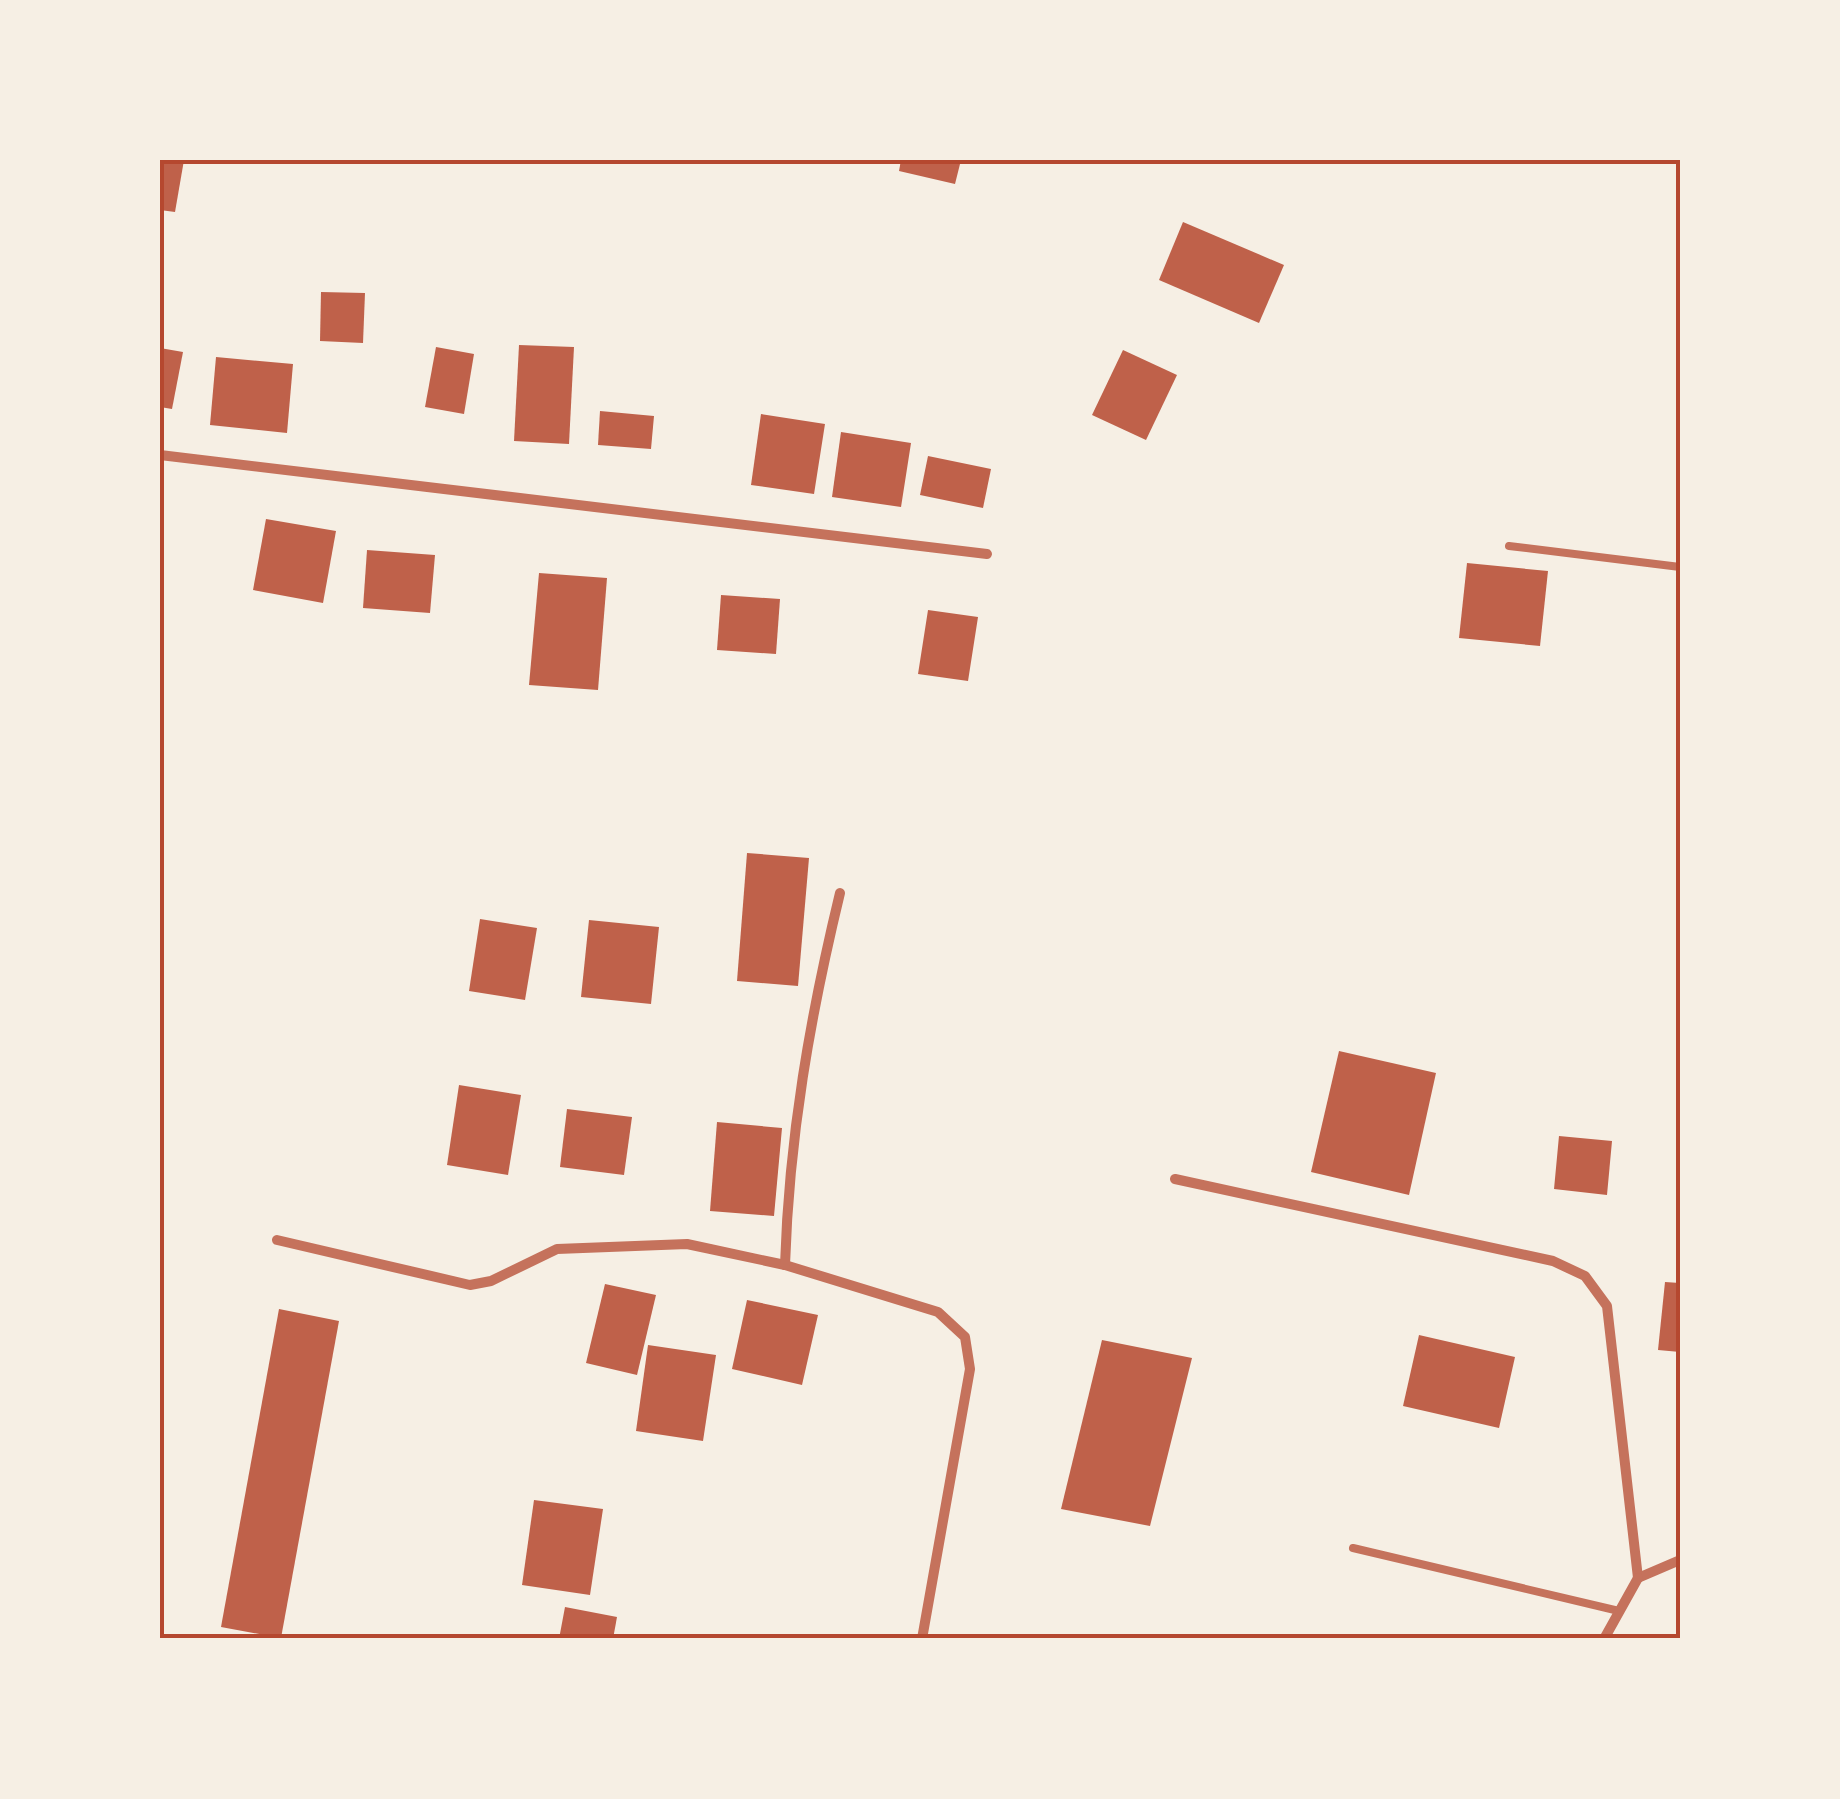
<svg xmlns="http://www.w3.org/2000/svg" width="1840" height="1799" viewBox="0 0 1840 1799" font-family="'Noto Sans',sans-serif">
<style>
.building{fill:#bf614a}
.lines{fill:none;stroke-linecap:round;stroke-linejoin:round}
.service{stroke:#c5725c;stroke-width:8}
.minor{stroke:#c5725c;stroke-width:10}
.neatline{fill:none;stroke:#b5482f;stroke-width:4}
</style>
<rect width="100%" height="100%" fill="#f6efe4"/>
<g class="building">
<path d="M160,160H184L175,212L160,210Z"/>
<path d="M901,160H961L955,184L899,171Z"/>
<path d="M1183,222L1284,265L1259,323L1159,280Z"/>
<path d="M321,292L365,293L363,343L320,341Z"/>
<path d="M519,345L574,347L569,444L514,441Z"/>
<path d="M436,347L474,354L464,414L425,407Z"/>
<path d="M160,348L183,352L172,409L160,407Z"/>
<path d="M1123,350L1177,375L1146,440L1092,415Z"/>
<path d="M216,357L293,364L287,433L210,425Z"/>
<path d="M600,411L654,416L651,449L598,445Z"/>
<path d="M761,414L825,424L814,494L751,485Z"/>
<path d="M841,432L911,443L901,507L832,497Z"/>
<path d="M928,456L991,469L983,508L920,495Z"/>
<path d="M266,519L336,531L323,603L253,590Z"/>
<path d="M367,550L435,555L430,613L363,608Z"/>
<path d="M1467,563L1548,571L1540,646L1459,638Z"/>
<path d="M539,573L607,578L598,690L529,685Z"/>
<path d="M721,595L780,599L776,654L717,650Z"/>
<path d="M928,610L978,617L968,681L918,674Z"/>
<path d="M747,853L809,858L798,986L737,981Z"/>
<path d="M480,919L537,928L525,1000L469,991Z"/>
<path d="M589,920L659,927L651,1004L581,997Z"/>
<path d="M1339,1051L1436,1073L1409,1195L1311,1172Z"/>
<path d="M459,1085L521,1095L508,1175L447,1165Z"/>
<path d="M567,1109L632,1117L624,1175L560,1167Z"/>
<path d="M717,1122L782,1128L774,1216L710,1211Z"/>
<path d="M1559,1136L1612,1141L1607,1195L1554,1189Z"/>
<path d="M1665,1282L1680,1283V1352L1658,1350Z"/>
<path d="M605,1284L656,1295L637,1375L586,1363Z"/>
<path d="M747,1300L818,1315L802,1385L732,1369Z"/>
<path d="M279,1309L339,1321L281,1638L221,1627Z"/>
<path d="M1419,1335L1515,1357L1499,1428L1403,1406Z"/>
<path d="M1102,1340L1192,1358L1150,1526L1061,1509Z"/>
<path d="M648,1345L716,1355L703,1441L636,1431Z"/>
<path d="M534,1500L603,1509L590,1595L522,1585Z"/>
<path d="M565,1607L617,1617L613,1639H559Z"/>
</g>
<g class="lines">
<g class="service">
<path d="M1509,546L1680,567"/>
<path d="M1353,1548L1619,1611"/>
</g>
<g class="minor">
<path d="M160,455L987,554"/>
<path d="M1175,1179L1553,1261L1585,1276L1607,1306L1638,1578"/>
<path d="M277,1240L470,1285L491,1281L557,1249L687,1244L785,1265L938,1312L965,1337L970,1369L922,1639"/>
<path d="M785,1265C789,1137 810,1017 840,893"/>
<path d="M1638,1578L1680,1560"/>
<path d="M1604,1639L1638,1578"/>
</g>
</g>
<rect width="1840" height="1799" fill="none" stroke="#f6efe4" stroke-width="325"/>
<rect x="162" y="162" width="1516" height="1474" class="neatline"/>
</svg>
